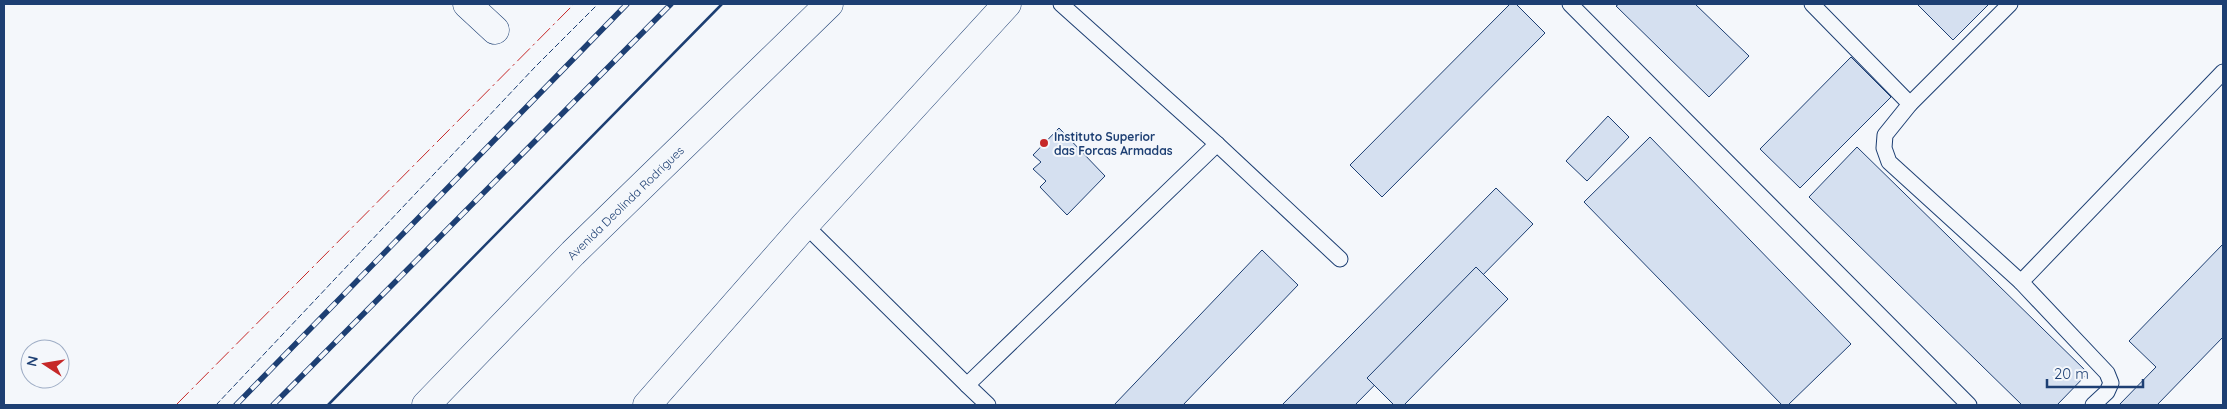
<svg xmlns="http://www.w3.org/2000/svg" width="2227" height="409" viewBox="0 0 2227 409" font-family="Quicksand,sans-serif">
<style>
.building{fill:#d5e0f0;stroke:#1d3f73}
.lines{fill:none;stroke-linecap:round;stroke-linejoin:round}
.service-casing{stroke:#1d3f73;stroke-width:17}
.minor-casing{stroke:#1d3f73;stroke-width:29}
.trunk-casing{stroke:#1d3f73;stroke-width:29}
.service{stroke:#f4f7fb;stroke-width:15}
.minor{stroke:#f4f7fb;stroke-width:28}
.trunk{stroke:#f4f7fb;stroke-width:28}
.rail-casing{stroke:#1d3f73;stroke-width:5.5}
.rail{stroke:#f4f7fb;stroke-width:4;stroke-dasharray:11;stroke-linecap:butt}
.fence{stroke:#1d3f73;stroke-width:1;stroke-dasharray:6 2.5;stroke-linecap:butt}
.wall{stroke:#1d3f73;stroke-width:2.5}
.power{stroke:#c62828;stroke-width:1;stroke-dasharray:18 4 2.5 4;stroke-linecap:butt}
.poi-dot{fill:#c62828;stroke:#f4f7fb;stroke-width:2}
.labels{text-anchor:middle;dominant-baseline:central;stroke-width:4;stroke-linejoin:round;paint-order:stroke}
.poi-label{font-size:12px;font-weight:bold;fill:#1d3f73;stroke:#f4f7fb;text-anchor:start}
.street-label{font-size:12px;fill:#1d3f73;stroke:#f4f7fb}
</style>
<rect width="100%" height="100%" fill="#f4f7fb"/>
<g class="building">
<path d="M1510,4H1516L1545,33L1382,197L1350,165Z"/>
<path d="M1619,4H1695L1749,56L1709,97L1616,6Z"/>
<path d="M1917,4H1989L1953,40Z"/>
<path d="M1851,57L1891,97L1800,188L1760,149Z"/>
<path d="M1608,116L1629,137L1587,181L1566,161Z"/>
<path d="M1059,128L1105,176L1067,215L1040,187L1046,181L1033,169L1041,162L1033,155Z"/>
<path d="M1650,137L1851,344L1788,405H1782L1584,202Z"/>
<path d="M1857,147L2088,373L2057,405H2022L1809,197Z"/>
<path d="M1496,188L1533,224L1355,405H1282Z"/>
<path d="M2223,244V337L2157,405H2119L2156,367L2129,341Z"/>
<path d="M1262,250L1298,285L1183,405H1114Z"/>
<path d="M1476,267L1508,299L1404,405H1394L1367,378Z"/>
</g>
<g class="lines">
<g class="service-casing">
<g id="service">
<path d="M1061,4L1217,144L1340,259"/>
<path d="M1570,4L1969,405"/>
<path d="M1812,4L1910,104"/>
<path d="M2010,4L1910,104L1885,135L1884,148L1889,162L2021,282"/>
<path d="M805,225L967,385"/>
<path d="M988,405L967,385L1217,144"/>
<path d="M2093,405L2107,392L2111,383L2107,373L2021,282L2223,72"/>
</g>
</g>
<g class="minor-casing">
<path id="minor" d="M467,4L495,30"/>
</g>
<g class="trunk-casing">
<g id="trunk">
<path id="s1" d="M426,405L573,253L829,4"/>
<path d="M647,405L805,225L1007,4"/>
</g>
</g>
<use href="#service" class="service"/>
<use href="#minor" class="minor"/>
<use href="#trunk" class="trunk"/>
<g class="rail-casing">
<g id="rail">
<path d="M236,405L627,4"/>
<path d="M273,405L671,4"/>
</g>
</g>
<use href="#rail" class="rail"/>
<path class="fence" d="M216,405L535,67L598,4"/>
<path class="wall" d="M328,405L722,4"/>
<path class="power" d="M176,405L574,4"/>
</g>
<circle class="poi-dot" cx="1044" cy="143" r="5"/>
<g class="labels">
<g class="poi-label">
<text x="1054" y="136">Instituto Superior<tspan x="1054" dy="14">das Forcas Armadas</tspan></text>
</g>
<g class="street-label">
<text stroke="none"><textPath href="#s1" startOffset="284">Avenida Deolinda Rodrigues</textPath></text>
</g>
</g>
<rect width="2227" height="409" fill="none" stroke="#1d3f73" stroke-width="10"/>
<g transform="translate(45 364) rotate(282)"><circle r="24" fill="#f4f7fb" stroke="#9eadc5"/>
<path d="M0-4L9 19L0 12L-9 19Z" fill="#c62828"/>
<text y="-8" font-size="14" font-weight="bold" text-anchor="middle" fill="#1d3f73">N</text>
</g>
<path d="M2047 379v8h96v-8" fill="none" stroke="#1d3f73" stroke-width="2.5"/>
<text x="2054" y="379" font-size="15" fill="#1d3f73" stroke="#f4f7fb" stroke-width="4" paint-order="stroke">20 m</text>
</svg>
